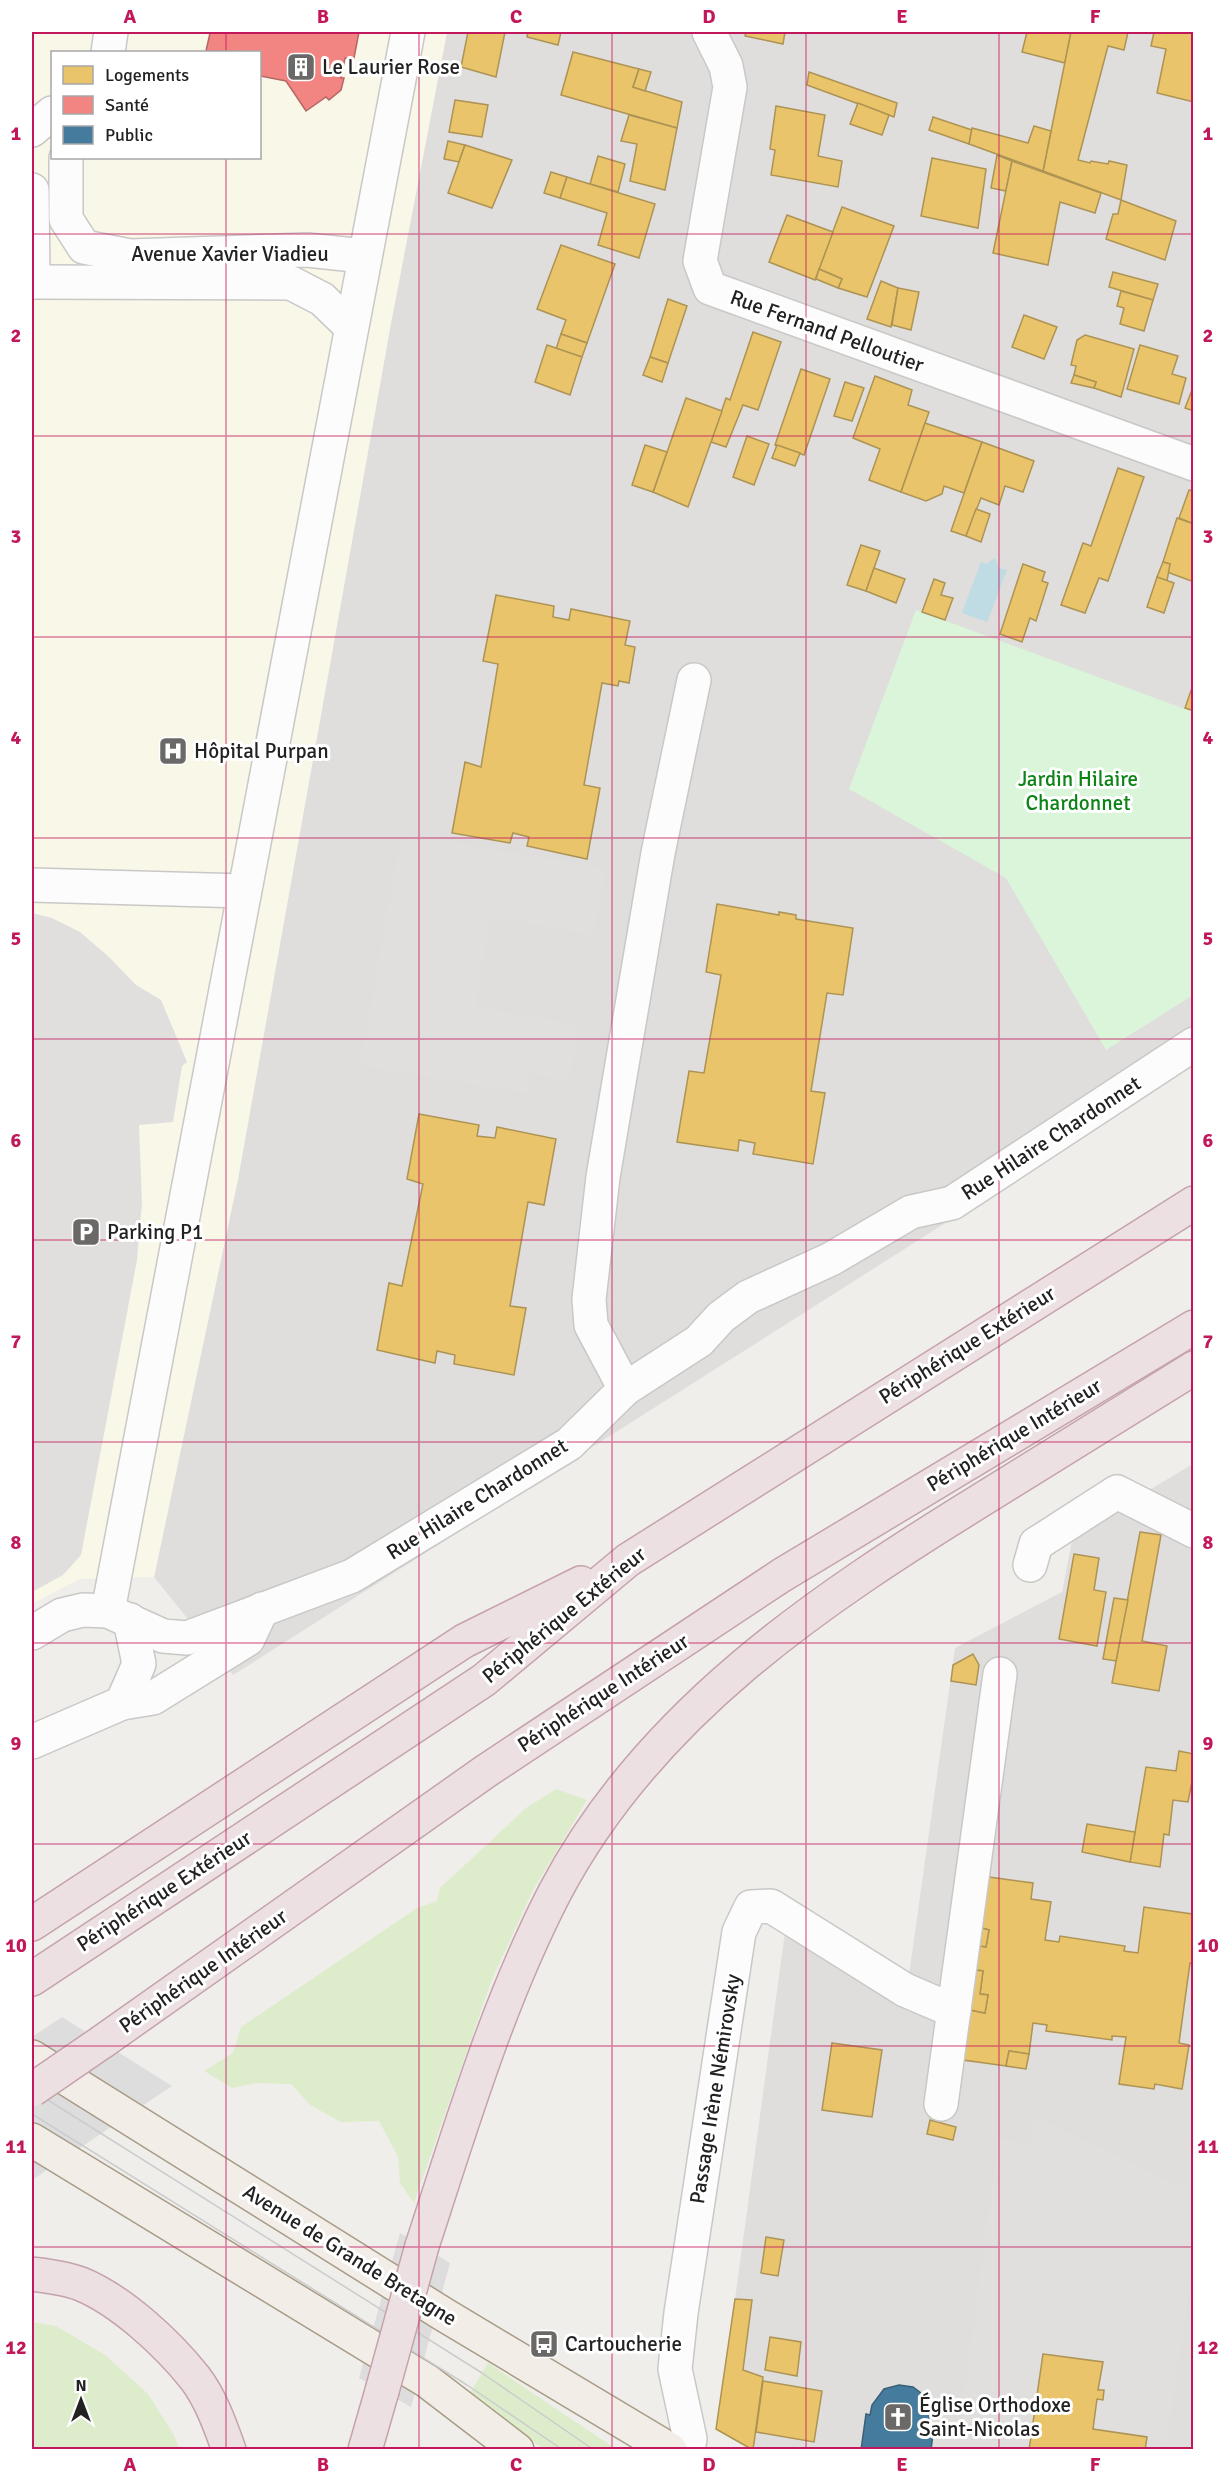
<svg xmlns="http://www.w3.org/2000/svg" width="1225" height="2481" viewBox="0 0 1225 2481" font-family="Signika,sans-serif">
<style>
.residential{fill:#dfdedc}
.education{fill:#f8f7e8;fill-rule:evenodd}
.grass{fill:#ddeccb}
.park{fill:#daf5da}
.parking{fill:#e0dfde}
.water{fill:#bfdbe3}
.pier{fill:#dedddd}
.homes{fill:#e9c46a;stroke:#ad9354;stroke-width:1.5}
.health{fill:#f28482;stroke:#b46765;stroke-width:1.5}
.public{fill:#457b9d;stroke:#3a6078;stroke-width:1.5}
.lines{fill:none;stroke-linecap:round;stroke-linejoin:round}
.minor-casing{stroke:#c9c8c7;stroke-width:36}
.major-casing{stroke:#a79c86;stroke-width:36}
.highway-casing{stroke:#c5a2ac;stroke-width:36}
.minor{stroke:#fdfcfc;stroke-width:33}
.major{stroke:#f3ede7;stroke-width:33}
.highway{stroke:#ece0e2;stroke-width:33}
.tram{stroke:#ccc;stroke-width:1.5}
.highway-bridge-casing{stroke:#c5a2ac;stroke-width:36;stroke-linecap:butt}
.highway-bridge{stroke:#ece0e2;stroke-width:33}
.grid{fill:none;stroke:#c2185b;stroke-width:1.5;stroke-opacity:0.55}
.labels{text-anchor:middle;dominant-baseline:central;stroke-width:6;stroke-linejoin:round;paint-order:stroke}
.poi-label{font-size:21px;fill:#222;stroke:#fff;text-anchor:start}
.street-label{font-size:21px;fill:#222;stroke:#fff}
.park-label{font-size:21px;fill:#0c8416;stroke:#fff}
.neatline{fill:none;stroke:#c2185b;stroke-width:2}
.grid-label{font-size:20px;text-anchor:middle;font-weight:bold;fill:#c2185b}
</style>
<rect width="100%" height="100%" fill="#f0eeeb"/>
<g class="residential">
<path d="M447,32H1193V1066L233,1675L154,1577L238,1179L391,323Z"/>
<path d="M1193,1464V2449H760L718,2424L785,1932L905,2003L955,1648L1062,1592L1072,1541L1122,1506Z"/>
</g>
<path class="education" d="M32,32H447L391,323L238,1179L154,1577L80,1579L32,1604ZM52,52H260V158H52Z"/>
<g class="grass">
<path d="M556,1789L587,1800L532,1892L491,1982L414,2203L400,2183L398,2157L379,2121L341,2122L310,2105L291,2084L257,2083L232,2088L204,2071L233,2053L241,2027L417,1908L437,1901L440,1888L526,1808Z"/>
<path d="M32,2322L56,2326L105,2355L148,2394L174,2435L179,2449H32Z"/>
<path d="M488,2363L616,2449H544L467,2398Z"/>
</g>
<path class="park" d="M916,610L1193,712V995L1106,1050L1006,878L849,789Z"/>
<g class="parking">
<path d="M401,833L606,869L594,935L491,917L475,1007L579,1025L569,1081L530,1074L527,1093L360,1065Z"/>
<path d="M32,913L52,918L80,932L109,957L136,985L161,1000L187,1062L182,1066L173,1122L139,1125L142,1203L137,1260L81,1555L63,1575L32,1592Z"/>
<path d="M1036,2117L1193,2193V2267L1166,2443L1147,2437L1093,2429L1097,2399L1103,2400L1098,2390L1103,2362L1044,2354L1029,2449L957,2450L998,2139L1031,2144Z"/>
</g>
<path class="water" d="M995,558L999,568L1007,570L987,622L962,613L981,562L986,564Z"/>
<g class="pier">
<path d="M62,2017L172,2086L35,2178L32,2176V2037Z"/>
<path d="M400,2233L450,2263L411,2407L359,2378Z"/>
</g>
<g class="homes">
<path d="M468,32H505L496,77L461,67Z"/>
<path d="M528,32H561L558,45L527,37Z"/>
<path d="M746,32H785L783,44L745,36Z"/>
<path d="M1027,32H1071L1065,63L1022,52Z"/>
<path d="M1071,32H1128L1124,50L1108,46L1078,160L1090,163L1091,161L1108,164L1109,161L1127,165L1121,200L1043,171Z"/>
<path d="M1154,32H1194V102L1157,93L1166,49L1151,46Z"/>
<path d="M573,52L639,69L633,87L682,102L677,128L561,95Z"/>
<path d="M639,69L651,72L645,91L633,87Z"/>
<path d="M809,72L897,103L894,117L807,85Z"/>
<path d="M455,100L488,105L482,137L449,132Z"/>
<path d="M858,103L889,115L882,135L850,124Z"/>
<path d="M776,106L825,115L818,156L842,161L838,187L771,175L775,150L770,149Z"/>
<path d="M629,115L677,128L665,190L630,181L637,144L621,141Z"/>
<path d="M933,117L972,130L969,144L929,130Z"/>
<path d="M1034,126L1051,131L1043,171L969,144L972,128L1028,143Z"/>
<path d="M448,141L465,145L459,162L444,159Z"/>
<path d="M465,145L512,160L492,208L448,193Z"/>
<path d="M997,155L1012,161L1006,191L991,188Z"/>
<path d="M598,156L625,164L618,192L590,184Z"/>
<path d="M932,158L986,169L978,228L921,216Z"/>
<path d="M1012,161L1101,193L1095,213L1060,202L1048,265L993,253Z"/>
<path d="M551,172L567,177L560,198L544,193Z"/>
<path d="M567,177L655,204L639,258L598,245L607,213L560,198Z"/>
<path d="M1121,200L1176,221L1165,260L1106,239L1113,214H1118Z"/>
<path d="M842,207L894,226L867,297L838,288L842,279L819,269Z"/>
<path d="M787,215L833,232L815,280L769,262Z"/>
<path d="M561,245L615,264L587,343L561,334L566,320L537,309Z"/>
<path d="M819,269L842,279L838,288L816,279Z"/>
<path d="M1113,272L1158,284L1153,300L1109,287Z"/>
<path d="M881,281L898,288L891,327L867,319Z"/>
<path d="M898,288L919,292L911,330L892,325Z"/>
<path d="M1121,291L1153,300L1144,331L1120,324L1124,308L1117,306Z"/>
<path d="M668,299L687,306L668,363L650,357Z"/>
<path d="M1024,315L1057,327L1044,359L1012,347Z"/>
<path d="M753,332L781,342L758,410L743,405L726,447L711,442L726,398L730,400Z"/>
<path d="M561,334L587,343L582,357L556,349Z"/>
<path d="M1085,335L1134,349L1121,397L1094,388L1096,382L1074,375L1076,366L1071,365L1077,340Z"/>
<path d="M547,345L582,357L570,395L535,382Z"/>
<path d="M1140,345L1178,356L1172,374L1186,378L1179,404L1127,389Z"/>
<path d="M650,357L668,363L662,382L643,375Z"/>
<path d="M801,369L830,379L804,455L775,445Z"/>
<path d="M1074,375L1096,382L1094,388L1071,383Z"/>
<path d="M875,376L912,390L908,405L929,412L901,492L869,480L880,449L853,438Z"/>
<path d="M845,382L864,388L852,421L834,416Z"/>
<path d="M1194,385V411L1185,408Z"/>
<path d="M686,398L722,411L688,507L653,492Z"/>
<path d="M925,423L982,442L964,493L944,486L942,494L926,501L901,492Z"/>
<path d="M747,436L769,444L754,485L733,477Z"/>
<path d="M982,442L1034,461L1023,492L1005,486L999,505L981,498L966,536L951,531Z"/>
<path d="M645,445L667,452L653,492L632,485Z"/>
<path d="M777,445L800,453L795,466L772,458Z"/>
<path d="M1118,468L1144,477L1108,581L1099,578L1085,613L1061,605L1083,543L1091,546Z"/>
<path d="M1189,490L1194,491V524L1179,518Z"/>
<path d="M976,509L990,514L981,542L966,536Z"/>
<path d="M1177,518L1194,524V582L1167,572L1170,564L1163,562Z"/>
<path d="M861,545L880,551L866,591L847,585Z"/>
<path d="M1163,562L1170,564L1167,581L1157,577Z"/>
<path d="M1023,564L1045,572L1042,581L1048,583L1036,621L1030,618L1022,642L1000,634Z"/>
<path d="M874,568L905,579L896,603L866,591Z"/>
<path d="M1157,577L1174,583L1164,613L1147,607Z"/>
<path d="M934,579L945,583L941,595L953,598L945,620L922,612Z"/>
<path d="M496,595L554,606L553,617L569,620L571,609L630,621L625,645L635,647L629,683L619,681L618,686L602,683L584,785L600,788L587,859L527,846L529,837L513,833L510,843L452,833L465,762L481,767L498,664L483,661Z"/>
<path d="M1194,682V711L1185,708Z"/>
<path d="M717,904L779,915V912L796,915V919L853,928L843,995L827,993L811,1091L825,1093L813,1164L753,1154L755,1143L739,1140L738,1151L677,1142L689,1071L704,1073L721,975L706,972Z"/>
<path d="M419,1114L479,1125L477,1136L495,1138L497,1127L556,1139L544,1205L528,1202L510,1306L526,1308L514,1375L454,1364L455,1355L437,1351L435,1363L377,1350L389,1283L402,1286L423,1184L407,1179Z"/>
<path d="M1140,1532L1161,1535L1142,1641L1167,1646L1159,1691L1112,1683Z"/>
<path d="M1074,1554L1099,1558L1094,1590L1106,1592L1097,1646L1059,1639Z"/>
<path d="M1114,1598L1128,1600L1116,1661L1103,1659Z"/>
<path d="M973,1654L979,1665L976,1685L951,1681L953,1665Z"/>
<path d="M1179,1751L1194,1754V1771L1188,1802L1173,1800L1169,1835L1164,1834L1160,1867L1130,1862L1146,1767L1176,1771Z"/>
<path d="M1087,1824L1135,1832L1130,1862L1082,1852Z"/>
<path d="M989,1877L1033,1883L1031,1899L1051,1902L1045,1940L1059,1942L1060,1936L1125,1946L1124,1951L1138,1953L1144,1907L1192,1914L1194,1964L1190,1963L1179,2043L1189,2045L1182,2089L1155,2084L1154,2089L1119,2084L1126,2037L1112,2036V2040L1046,2031L1047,2025L1033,2023L1029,2054L1009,2051L1006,2066L963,2060L970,2010L985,2013L988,1995L980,1994L983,1971L976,1970L980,1946L986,1947L989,1930L982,1928Z"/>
<path d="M982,1928L989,1930L986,1947L980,1946Z"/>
<path d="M976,1970L983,1971L980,1994L988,1995L985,2013L970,2010Z"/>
<path d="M832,2043L882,2050L872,2117L822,2110Z"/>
<path d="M1009,2051L1029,2054L1026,2069L1006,2066Z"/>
<path d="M930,2120L956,2127L953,2140L927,2134Z"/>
<path d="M766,2237L784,2240L778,2276L761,2273Z"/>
<path d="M735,2299L752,2300L743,2370L763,2377L753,2450L716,2429Z"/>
<path d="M770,2337L801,2342L797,2376L765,2370Z"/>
<path d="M1043,2354L1103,2362L1098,2390H1104L1103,2400L1097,2399L1093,2429L1147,2437L1145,2450H1029Z"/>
<path d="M763,2381L822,2391L814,2442L756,2432Z"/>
</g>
<path class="health" d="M205,32H359L354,58H345L341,78H344L341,90L329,100L326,97L306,111L286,81L260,76V52L206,51L210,33Z"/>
<path class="public" d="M899,2385L913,2387L921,2393L928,2403L930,2411L928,2425L934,2426L931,2450H861L866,2414L870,2415L872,2405L884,2389Z"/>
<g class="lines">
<g class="minor-casing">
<g id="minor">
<path d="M709,32L726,66L730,87L700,261L710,288L1194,464"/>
<path d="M108,52L111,32"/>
<path d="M32,130L52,113"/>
<path d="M66,158V219L84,247L130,256L307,250L364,256"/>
<path d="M32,190L33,282"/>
<path d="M32,282L291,283L322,299L351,327"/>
<path d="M32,885L244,891"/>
<path d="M625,1389L591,1325L589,1299L603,1177L618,1088L658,853L694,680"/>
<path d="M1030,1565L1036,1544L1117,1492L1194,1531"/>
<path d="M108,1611L408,32"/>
<path d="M32,1633L62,1615L83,1610L108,1611L163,1636L187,1638L352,1576L569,1444L625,1389L699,1341L721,1317L748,1297L831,1259L911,1212L952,1203L1194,1044"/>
<path d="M122,1703L153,1698L248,1639L262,1609"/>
<path d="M32,1742L122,1703L139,1664L130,1620"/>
<path d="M941,2104L1000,1674"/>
<path d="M688,2450L690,2439L675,2369L681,2313L739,1932L751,1907L771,1906L905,1990L954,2011"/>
</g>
</g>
<g class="major-casing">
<g id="major">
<path d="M32,2057L443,2314L670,2450"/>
<path d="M32,2140L427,2381L517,2450"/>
</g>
</g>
<g class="highway-casing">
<g id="highway">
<path d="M32,1924L464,1641L581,1583"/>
<path d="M32,1979L484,1680L628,1560L1194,1203"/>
<path d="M102,2042L486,1771L782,1575L1194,1327"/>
<path d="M422,2246C461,2127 497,2004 555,1892C649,1713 819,1600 986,1497C1055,1454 1124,1411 1194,1368"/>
<path d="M32,2274C48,2276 66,2278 81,2284C122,2301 168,2344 195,2378C211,2399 220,2425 229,2450"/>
<path d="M365,2450L382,2391"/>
</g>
</g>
<use href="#minor" class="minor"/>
<use href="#major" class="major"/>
<use href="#highway" class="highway"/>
<g class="tram">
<path d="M32,2090L482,2373L594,2450"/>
<path d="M32,2114L467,2385L563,2450"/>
</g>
<g class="highway-bridge-casing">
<g id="highway-bridge">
<path d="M32,2090L102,2042"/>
<path d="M382,2391L422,2246"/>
</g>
</g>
<use href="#highway-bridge" class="highway-bridge"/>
</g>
<path class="grid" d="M226,32V52M419,32V2450M612,32V2450M806,32V2450M999,32V2450M226,158V2450M32,234H1194M32,436H1194M32,637H1194M32,838H1194M32,1039H1194M32,1240H1194M32,1442H1194M32,1643H1194M32,1844H1194M32,2046H1194M32,2247H1194"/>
<defs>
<g id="building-square" transform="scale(1.5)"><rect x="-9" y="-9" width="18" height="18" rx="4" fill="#6a6968" stroke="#fff"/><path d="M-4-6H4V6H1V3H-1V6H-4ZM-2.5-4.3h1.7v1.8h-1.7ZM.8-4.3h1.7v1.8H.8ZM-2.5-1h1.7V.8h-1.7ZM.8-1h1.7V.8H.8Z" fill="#fff"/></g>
<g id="hospital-square" transform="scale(1.5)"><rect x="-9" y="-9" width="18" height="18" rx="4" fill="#6a6968" stroke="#fff"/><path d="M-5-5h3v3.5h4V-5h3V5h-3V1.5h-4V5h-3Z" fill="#fff"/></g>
<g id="parking-square" transform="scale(1.5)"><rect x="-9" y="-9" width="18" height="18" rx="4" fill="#6a6968" stroke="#fff"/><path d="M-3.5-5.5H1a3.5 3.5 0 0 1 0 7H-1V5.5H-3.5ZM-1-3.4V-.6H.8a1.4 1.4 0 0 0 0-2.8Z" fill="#fff"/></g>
<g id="bus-square" transform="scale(1.5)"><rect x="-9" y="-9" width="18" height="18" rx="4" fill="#6a6968" stroke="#fff"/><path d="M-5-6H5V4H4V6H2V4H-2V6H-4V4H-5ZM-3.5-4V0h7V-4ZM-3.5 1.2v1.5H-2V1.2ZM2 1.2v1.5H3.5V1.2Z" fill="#fff"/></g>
<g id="church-square" transform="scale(1.5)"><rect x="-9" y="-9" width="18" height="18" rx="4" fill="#6a6968" stroke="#fff"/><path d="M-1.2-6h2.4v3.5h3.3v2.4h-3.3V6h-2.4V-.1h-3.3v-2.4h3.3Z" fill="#fff"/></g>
</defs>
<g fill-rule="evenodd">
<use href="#building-square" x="301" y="67"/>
<use href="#hospital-square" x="173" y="751"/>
<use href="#parking-square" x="86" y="1232"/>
<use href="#bus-square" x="544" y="2344"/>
<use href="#church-square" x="898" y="2417"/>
</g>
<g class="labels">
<g class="poi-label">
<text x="322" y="67">Le Laurier Rose</text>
<text x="194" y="751">Hôpital Purpan</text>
<text x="107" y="1232">Parking P1</text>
<text x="565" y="2344">Cartoucherie</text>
<text x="919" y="2405">Église Orthodoxe<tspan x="919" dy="24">Saint-Nicolas</tspan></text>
</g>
<g class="street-label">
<text x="230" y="254">Avenue Xavier Viadieu</text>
<text transform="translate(827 331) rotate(20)">Rue Fernand Pelloutier</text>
<text transform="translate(1051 1138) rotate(-33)">Rue Hilaire Chardonnet</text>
<text transform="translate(967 1345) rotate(-32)">Périphérique Extérieur</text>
<text transform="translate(1014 1435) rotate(-31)">Périphérique Intérieur</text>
<text transform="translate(477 1499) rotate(-32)">Rue Hilaire Chardonnet</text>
<text transform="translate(564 1615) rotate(-39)">Périphérique Extérieur</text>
<text transform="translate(603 1693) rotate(-33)">Périphérique Intérieur</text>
<text transform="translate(164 1891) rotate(-33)">Périphérique Extérieur</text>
<text transform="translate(203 1971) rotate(-35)">Périphérique Intérieur</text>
<text transform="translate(715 2089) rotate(-81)">Passage Irène Némirovsky</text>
<text transform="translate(350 2255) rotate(32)">Avenue de Grande Bretagne</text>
</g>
<g class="park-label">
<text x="1078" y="779">Jardin Hilaire<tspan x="1078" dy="24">Chardonnet</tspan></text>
</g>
</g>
<rect width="1225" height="2481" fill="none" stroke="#ffffff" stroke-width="66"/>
<rect x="51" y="51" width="210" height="108" fill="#ffffff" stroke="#a7a7a7" stroke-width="1.5"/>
<rect x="63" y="66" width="30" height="18" fill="#e9c46a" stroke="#a7a7a7" stroke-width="1.5"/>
<text x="105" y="81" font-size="18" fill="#222222">Logements</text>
<rect x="63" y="96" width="30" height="18" fill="#f28482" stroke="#a7a7a7" stroke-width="1.5"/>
<text x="105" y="111" font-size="18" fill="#222222">Santé</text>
<rect x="63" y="126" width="30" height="18" fill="#457b9d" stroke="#a7a7a7" stroke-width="1.5"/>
<text x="105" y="141" font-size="18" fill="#222222">Public</text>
<g transform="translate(81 2400)" stroke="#ffffff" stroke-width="4.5" paint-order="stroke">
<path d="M0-4.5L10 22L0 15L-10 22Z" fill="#222222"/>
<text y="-9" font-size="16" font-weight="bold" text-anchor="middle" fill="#222222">N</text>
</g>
<rect x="33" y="33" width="1159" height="2415" class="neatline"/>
<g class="grid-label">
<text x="130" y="23">A</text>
<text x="323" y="23">B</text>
<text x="516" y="23">C</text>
<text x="709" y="23">D</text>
<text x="902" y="23">E</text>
<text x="1095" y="23">F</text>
<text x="16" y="140">1</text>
<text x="1208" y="140">1</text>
<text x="16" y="342">2</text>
<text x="1208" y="342">2</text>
<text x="16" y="543">3</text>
<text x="1208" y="543">3</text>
<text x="16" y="744">4</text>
<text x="1208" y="744">4</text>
<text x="16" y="945">5</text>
<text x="1208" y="945">5</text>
<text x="16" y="1147">6</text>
<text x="1208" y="1147">6</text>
<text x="16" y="1348">7</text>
<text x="1208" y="1348">7</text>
<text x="16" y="1549">8</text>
<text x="1208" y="1549">8</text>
<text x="16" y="1750">9</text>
<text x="1208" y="1750">9</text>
<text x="16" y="1952">10</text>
<text x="1208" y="1952">10</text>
<text x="16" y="2153">11</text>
<text x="1208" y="2153">11</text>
<text x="16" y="2354">12</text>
<text x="1208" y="2354">12</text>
<text x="130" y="2471">A</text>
<text x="323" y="2471">B</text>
<text x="516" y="2471">C</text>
<text x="709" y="2471">D</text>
<text x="902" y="2471">E</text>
<text x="1095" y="2471">F</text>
</g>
</svg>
